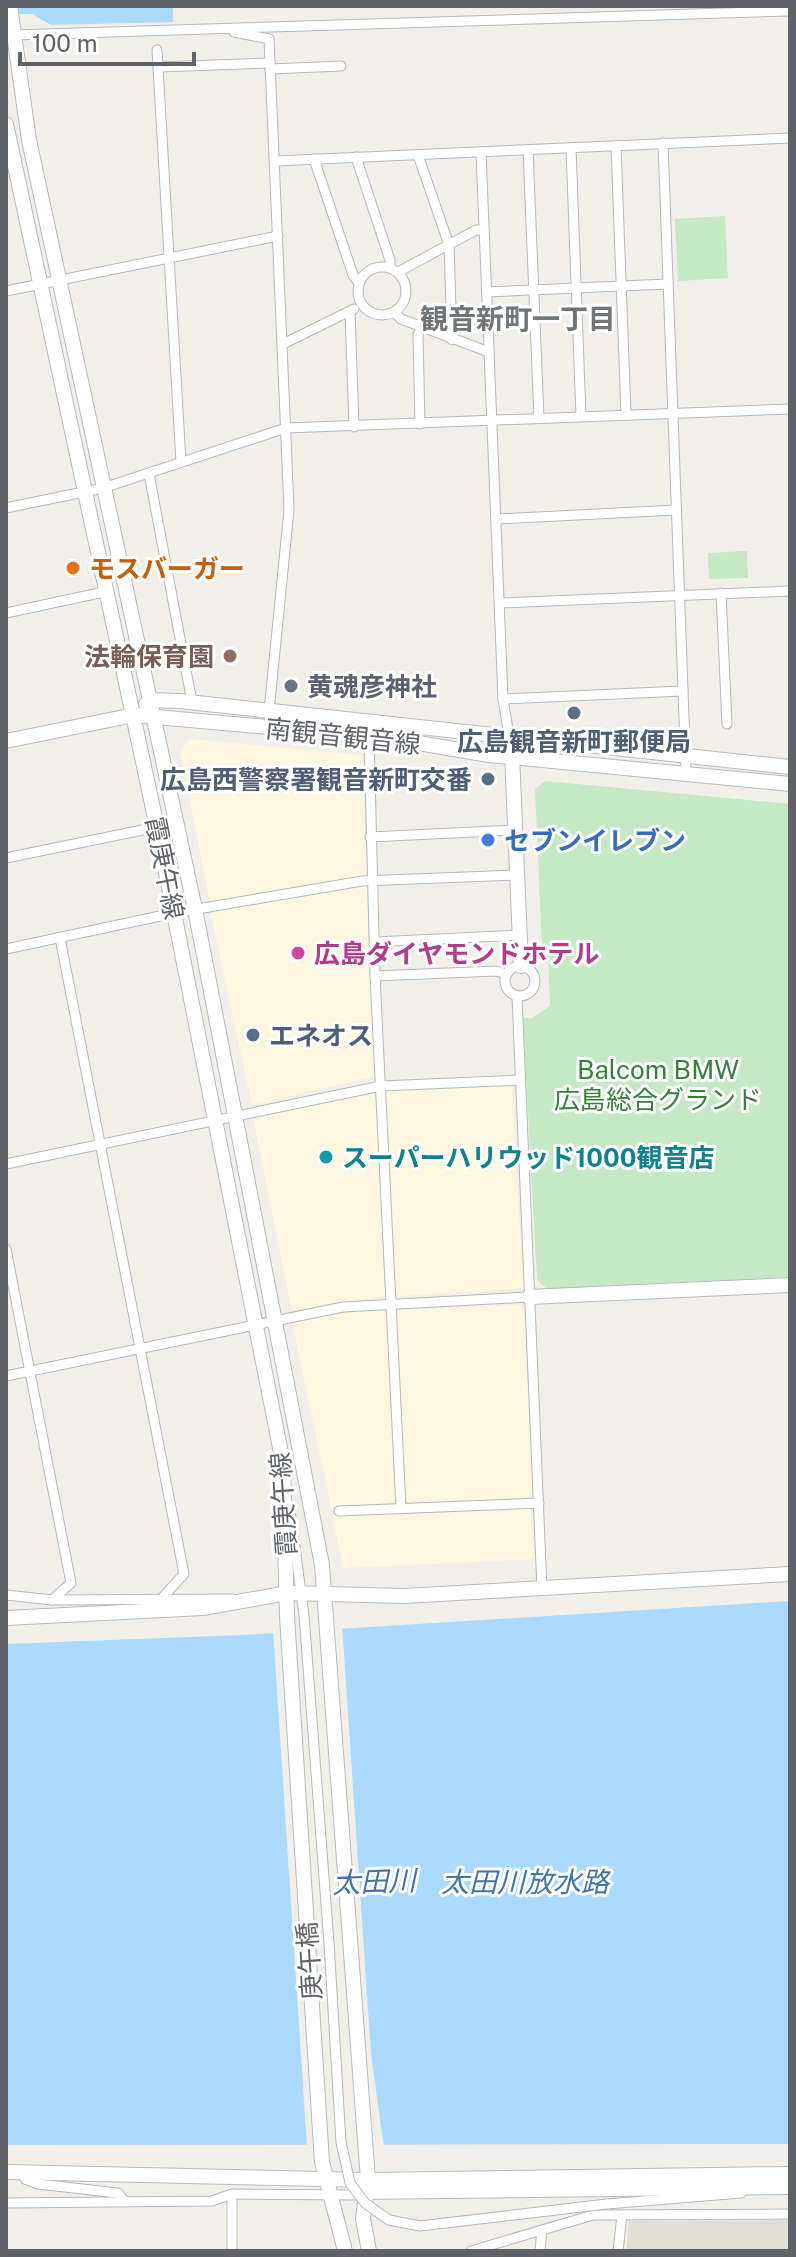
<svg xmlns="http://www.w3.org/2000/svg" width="796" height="2257" viewBox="0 0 796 2257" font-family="'Public Sans','Noto Sans JP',sans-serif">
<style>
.commercial{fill:#fef7e0}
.education{fill:#e1ded6}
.green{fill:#c5e8c5}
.water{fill:#aadaff}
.pier{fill:#f1efe8}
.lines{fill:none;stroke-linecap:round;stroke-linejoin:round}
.street-casing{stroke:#b5b8bc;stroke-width:11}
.secondary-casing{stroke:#b6babf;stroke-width:16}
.street{stroke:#fff;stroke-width:9}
.secondary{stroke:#fff;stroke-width:14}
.street-bridge-casing{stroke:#b5b8bc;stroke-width:11;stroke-linecap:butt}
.street-bridge{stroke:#fff;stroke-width:9}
.food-dot{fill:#e8710a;stroke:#fff;stroke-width:3}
.education-dot{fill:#8d6e63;stroke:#fff;stroke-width:3}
.worship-dot{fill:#6b7280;stroke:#fff;stroke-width:3}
.service-dot{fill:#5c6f8a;stroke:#fff;stroke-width:3}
.shop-dot{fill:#3f7fe0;stroke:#fff;stroke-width:3}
.hotel-dot{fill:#d1479c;stroke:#fff;stroke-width:3}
.culture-dot{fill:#0f9aa8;stroke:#fff;stroke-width:3}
.labels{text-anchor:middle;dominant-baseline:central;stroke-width:6;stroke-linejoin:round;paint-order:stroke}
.food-label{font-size:26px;font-weight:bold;fill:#c56008;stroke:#fff;text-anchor:start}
.education-label{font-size:26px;font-weight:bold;fill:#785e54;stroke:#fff;text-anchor:end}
.worship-label{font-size:26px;font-weight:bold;fill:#5b616d;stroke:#fff;text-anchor:start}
.street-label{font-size:26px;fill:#5f6368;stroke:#fff}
.service-label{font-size:26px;font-weight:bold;fill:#4e5e75;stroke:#fff}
.shop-label{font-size:26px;font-weight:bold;fill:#366cbe;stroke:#fff;text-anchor:start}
.hotel-label{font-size:26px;font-weight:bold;fill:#b23c85;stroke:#fff;text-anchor:start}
.park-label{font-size:26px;fill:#348238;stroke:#fff}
.culture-label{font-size:26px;font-weight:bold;fill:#0d838f;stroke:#fff;text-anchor:start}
.neighbourhood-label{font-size:28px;font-weight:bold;fill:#70757a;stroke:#fff}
.water-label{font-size:28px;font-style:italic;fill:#4174aa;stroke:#fff}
</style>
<rect width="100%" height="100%" fill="#f1efe8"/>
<g class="commercial">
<path d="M190,739L358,755L362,759L367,872L363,876L213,901L209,897L180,751Z"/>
<path d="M363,885L367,888L375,1076L252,1105L211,915L214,910Z"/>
<path d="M509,1085L512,1088L523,1288L399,1296L394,1291L384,1094L388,1090Z"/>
<path d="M371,1092L376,1095L385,1293L382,1297L295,1310L291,1307L254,1123L256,1118Z"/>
<path d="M519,1305L524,1311L533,1493L529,1497L408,1503L404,1500L394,1314L397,1310Z"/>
<path d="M381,1308L386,1314L395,1500L391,1505L331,1507L293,1327L295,1323L343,1311Z"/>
<path d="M527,1506L531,1511L534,1559L343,1568L332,1515Z"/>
</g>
<path class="education" d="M790,2220V2251H626L629,2221Z"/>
<g class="green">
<path d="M725,216L728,278L678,281L675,219Z"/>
<path d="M747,551L748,578L709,579L708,553Z"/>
<path d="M545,781L790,804V1277L562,1288H546L537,1280L523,1018H532L550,1006L548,954L542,947L535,789Z"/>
</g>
<g class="water">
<path d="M6,6H173V22L51,25L32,14H6Z"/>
<path d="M790,1601V2144L6,2145V1644L242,1635Z"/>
</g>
<path class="pier" d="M342,1624L371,2054L384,2148L307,2147L273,1629Z"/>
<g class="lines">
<g class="street-casing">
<g id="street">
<path d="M234,32L269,39L289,510L269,711"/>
<path d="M12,35L790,11"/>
<path d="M157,50L181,462"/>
<path d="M159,67L270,63"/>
<path d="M270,69L341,66"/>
<path d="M663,143L686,772"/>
<path d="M616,146L626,414"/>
<path d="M571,148L581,416"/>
<path d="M528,150L539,418"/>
<path d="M481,152L503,699L512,754"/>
<path d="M418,155L449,245L452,340"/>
<path d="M356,157L390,260V268"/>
<path d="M314,159L353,275L358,282"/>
<path d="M275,161L790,138"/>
<circle cx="382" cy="291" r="24"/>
<path d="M398,272L476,230H484"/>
<path d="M6,291L278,236"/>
<path d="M487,292L667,284"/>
<path d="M350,311L354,427"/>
<path d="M395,313L401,319L489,352"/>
<path d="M283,344L354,309"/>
<path d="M420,424L418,335L421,327"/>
<path d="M149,474L192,702"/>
<path d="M6,508L103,488L286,428L790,409"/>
<path d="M497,519L676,510"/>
<path d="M721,593L727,724"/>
<path d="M500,603L790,591"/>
<path d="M6,613L104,592"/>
<path d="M503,699L683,691"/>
<path d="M369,736L375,976L401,1508"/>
<path d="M370,837L516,830"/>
<path d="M6,858L157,827"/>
<path d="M60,938L184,1574L163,1597"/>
<path d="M375,942L521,935"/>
<path d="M6,949L174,913L362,881L518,875"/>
<circle cx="520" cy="981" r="15"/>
<path d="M375,976L496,971L507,974"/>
<path d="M517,996L542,1589"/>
<path d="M6,1164L381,1086L519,1080"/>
<path d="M6,1249L71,1583L52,1600"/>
<path d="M6,1376L343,1307L529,1297"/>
<path d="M290,1510L304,1615L329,1943"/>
<path d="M339,1511L539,1503"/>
<path d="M6,1595L52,1600L233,1599"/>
<path d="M22,2171L25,2179L38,2184L118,2193L125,2202"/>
<path d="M232,2194L363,2195"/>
<path d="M6,2203L212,2201L232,2194V2251"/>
<path d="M607,2204L741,2193"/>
<path d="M471,2251L593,2215L790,2214"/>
<path d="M540,2251L542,2230"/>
<path d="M618,2251L622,2215"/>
</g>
</g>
<g class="secondary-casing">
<g id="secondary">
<path d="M10,6L29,140L195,909L322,1565L368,2180L363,2219L369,2251"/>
<path d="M6,124L157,827L283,1463L287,1616L322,2162L345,2251"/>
<path d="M146,704L150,700L179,701L790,767"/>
<path d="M6,741L134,715L389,738L489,755L790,784"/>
<path d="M512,754L521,966"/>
<path d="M529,1297L790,1285"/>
<path d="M6,1618L203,1608L288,1593L404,1596L790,1574"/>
<path d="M6,2172L368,2180L790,2174"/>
<path d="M359,2192L790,2187"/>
</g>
</g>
<use href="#street" class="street"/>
<use href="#secondary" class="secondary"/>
<g class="street-bridge-casing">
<path id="street-bridge" d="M329,1943L341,2142L350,2183L365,2203L389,2220L420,2226L607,2204"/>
</g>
<use href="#street-bridge" class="street-bridge"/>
</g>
<circle class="food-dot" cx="73" cy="568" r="8"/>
<circle class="education-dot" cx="230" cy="656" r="8"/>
<circle class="worship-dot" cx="291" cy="686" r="8"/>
<g class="service-dot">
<circle cx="574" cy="713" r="8"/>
<circle cx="488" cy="779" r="8"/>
<circle cx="253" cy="1035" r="8"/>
</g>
<circle class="shop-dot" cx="488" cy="840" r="8"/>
<circle class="hotel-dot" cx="298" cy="953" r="8"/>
<circle class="culture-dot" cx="326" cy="1157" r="8"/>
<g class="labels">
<g class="food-label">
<text x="89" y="568">モスバーガー</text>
</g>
<g class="education-label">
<text x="214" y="656">法輪保育園</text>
</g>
<g class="worship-label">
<text x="307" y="686">黄魂彦神社</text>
</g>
<g class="street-label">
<text transform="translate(343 736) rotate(6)">南観音観音線</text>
<text transform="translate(165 868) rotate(79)">霞庚午線</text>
<text transform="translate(283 1504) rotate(-94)">霞庚午線</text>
<text transform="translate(309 1961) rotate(-94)">庚午橋</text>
</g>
<g class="service-label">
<text x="574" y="741">広島観音新町郵便局</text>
<text x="472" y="779" text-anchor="end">広島西警察署観音新町交番</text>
<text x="269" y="1035" text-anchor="start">エネオス</text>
</g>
<g class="shop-label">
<text x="504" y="840">セブンイレブン</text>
</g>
<g class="hotel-label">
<text x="314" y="953">広島ダイヤモンドホテル</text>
</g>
<g class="park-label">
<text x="658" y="1069">Balcom BMW<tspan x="658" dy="30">広島総合グランド</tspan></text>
</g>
<g class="culture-label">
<text x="342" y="1157">スーパーハリウッド1000観音店</text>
</g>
<g class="neighbourhood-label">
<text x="518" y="318">観音新町一丁目</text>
</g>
<g class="water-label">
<text transform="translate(374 1881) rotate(-2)">太田川</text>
<text x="525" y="1881">太田川放水路</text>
</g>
</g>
<rect width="796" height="2257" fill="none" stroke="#5f6368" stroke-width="16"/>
<path d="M20 52v12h174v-12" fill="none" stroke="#5f6368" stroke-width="4"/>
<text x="32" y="52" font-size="24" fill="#5f6368" stroke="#ffffff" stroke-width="6" paint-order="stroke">100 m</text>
</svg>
